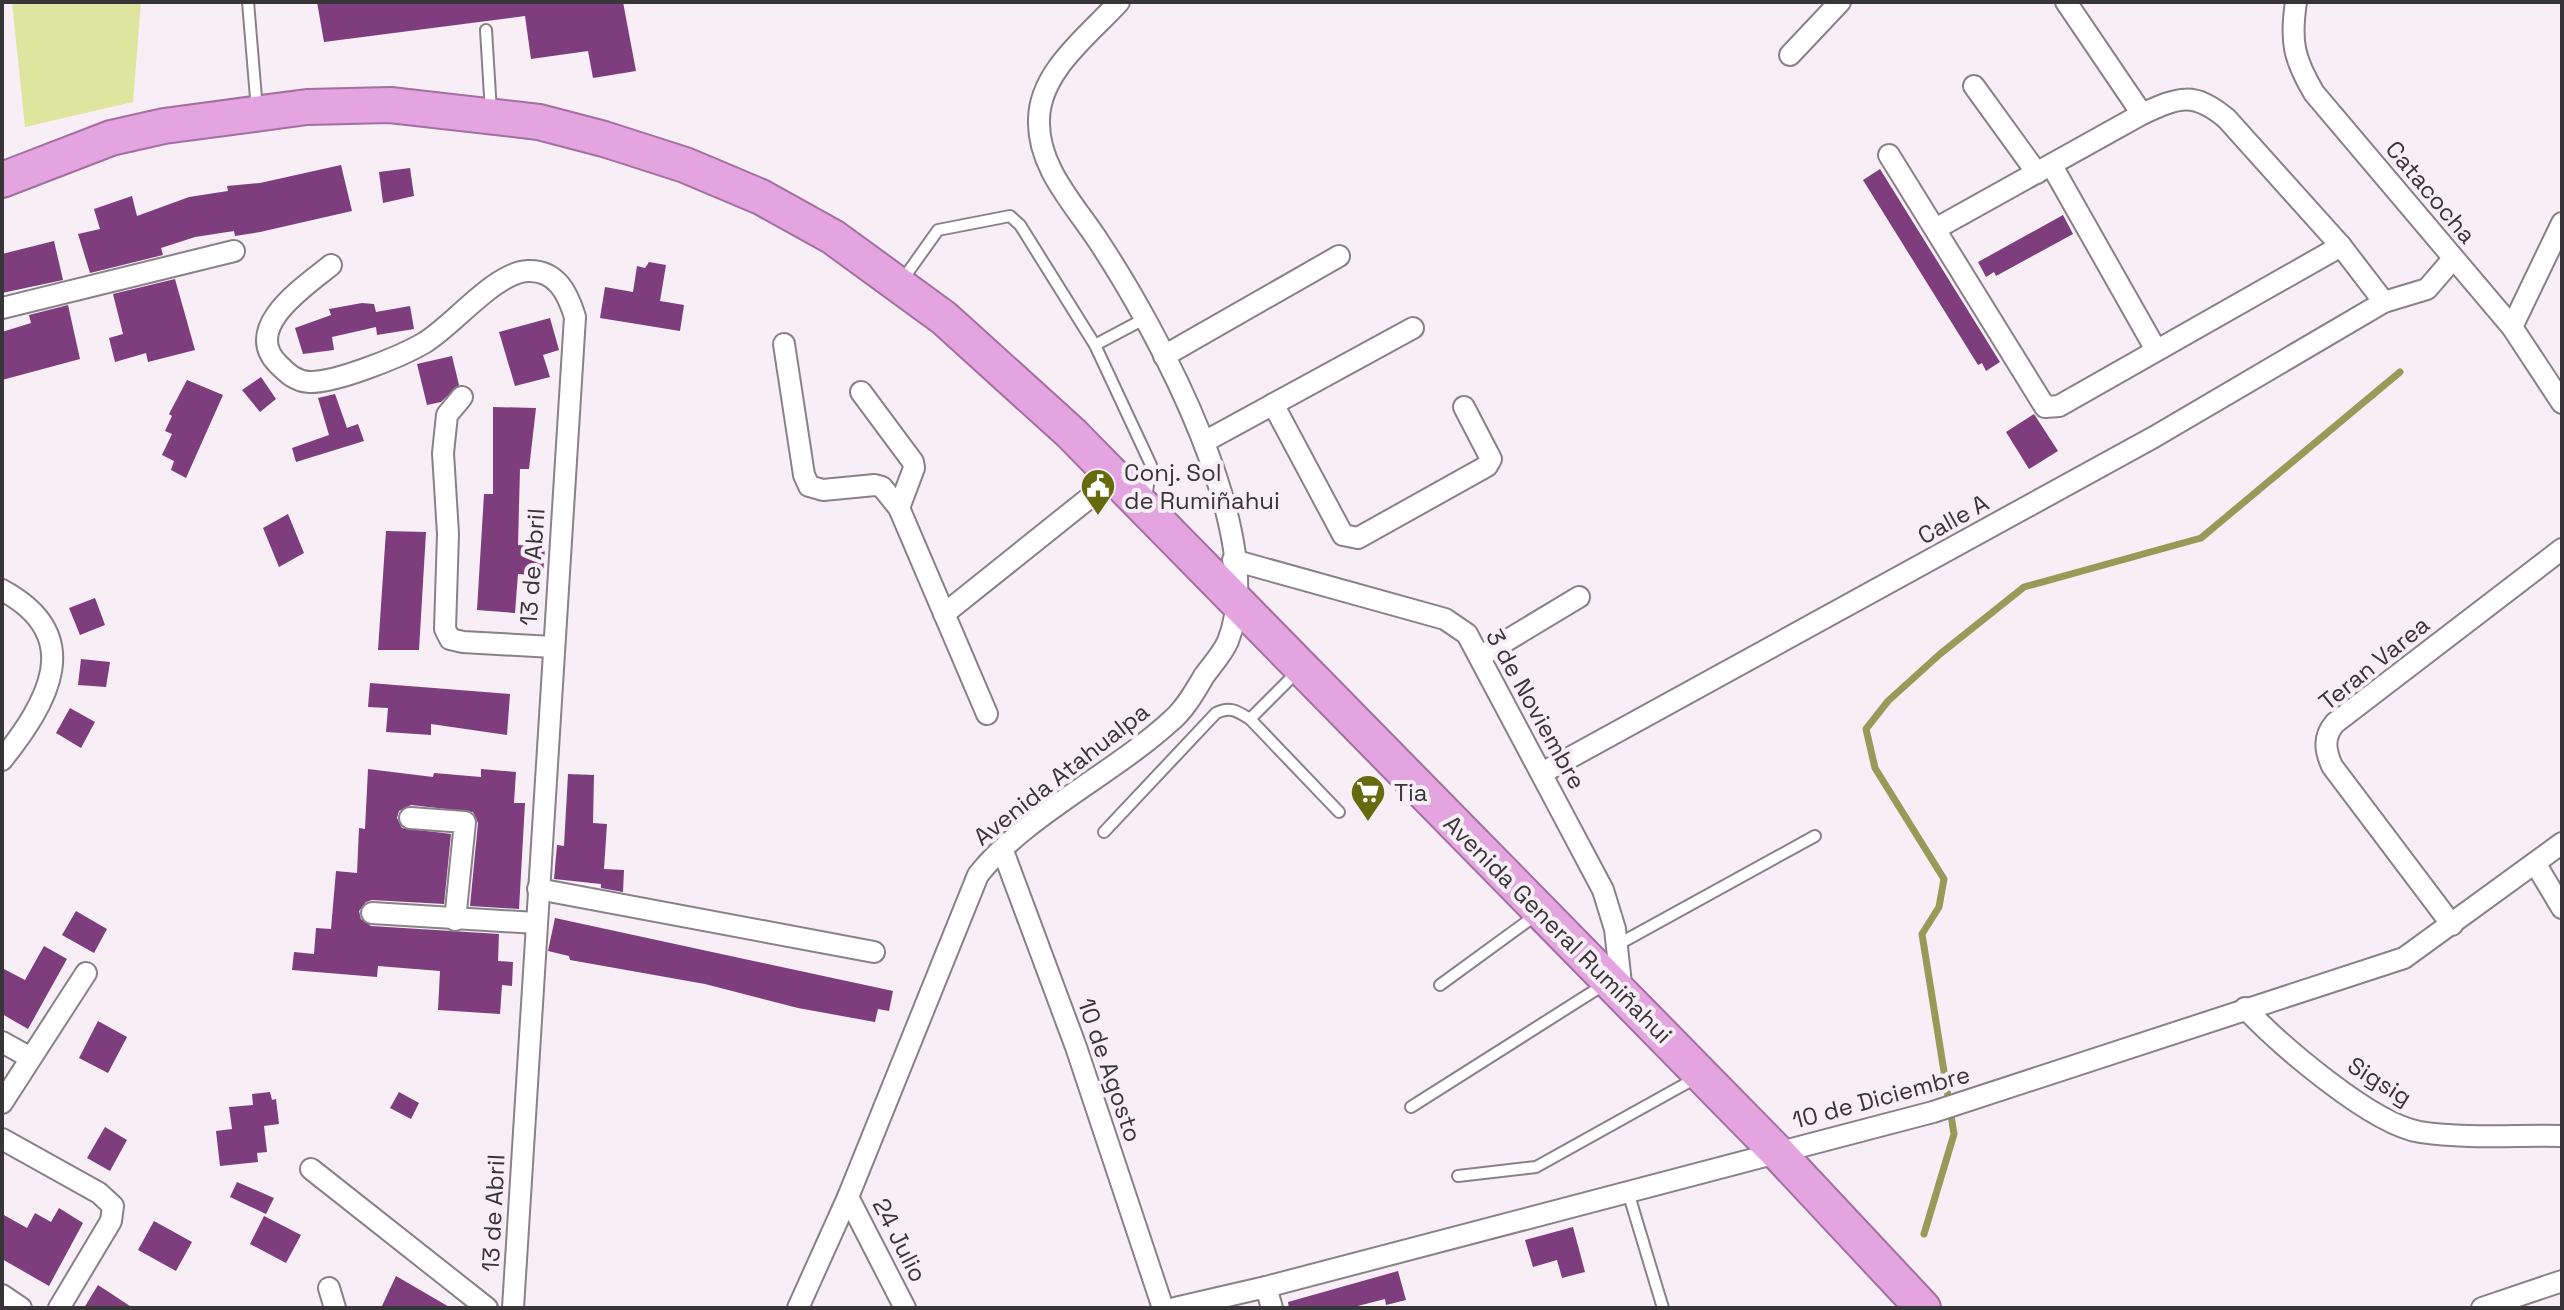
<svg xmlns="http://www.w3.org/2000/svg" width="2564" height="1310" viewBox="0 0 2564 1310" font-family="'Space Grotesk',sans-serif">
<style>
.green{fill:#dee59e}
.lines{fill:none;stroke-linecap:round;stroke-linejoin:round}
.stream{stroke:#969b58;stroke-width:7}
.building{fill:#7e3d7c}
.service-casing{stroke:#898188;stroke-width:14}
.minor-casing{stroke:#898188;stroke-width:24}
.trunk-casing{stroke:#a36fa0;stroke-width:38}
.service{stroke:#fff;stroke-width:10}
.minor{stroke:#fff;stroke-width:20}
.trunk{stroke:#e4a4e0;stroke-width:34}
.labels{text-anchor:middle;dominant-baseline:central;stroke-width:8;stroke-linejoin:round;paint-order:stroke}
.street-label{font-size:24px;fill:#383538;stroke:#f7eef6}
.poi-label{font-size:24px;fill:#383538;stroke:#f7eef6;text-anchor:start}
</style>
<rect width="100%" height="100%" fill="#f7eef6"/>
<path class="green" d="M12,2H141L133,102L25,127Z"/>
<g class="lines">
<path class="stream" d="M1924,1234L1954,1134L1922,934L1939,907L1944,879L1875,768L1866,729L1888,701L1940,654L2024,587L2201,538L2400,372"/>
</g>
<g class="building">
<path d="M317,2H623L636,71L593,78L588,51L531,59L525,16L324,42Z"/>
<path d="M341,165L352,211L260,232L235,236L234,231L195,237L161,248L163,255L90,273L78,234L100,229L94,209L132,196L137,216L189,197L228,191L227,186L260,183Z"/>
<path d="M410,168L414,196L383,203L379,172Z"/>
<path d="M1880,169L2000,362L1986,371L1982,363L1978,365L1863,180Z"/>
<path d="M2063,215L2073,234L1996,276L1994,272L1986,277L1978,262Z"/>
<path d="M54,241L63,280L2,293V254Z"/>
<path d="M649,262L666,265L660,301L684,305L680,331L600,318L605,287L633,292L637,266L645,268Z"/>
<path d="M175,279L195,350L148,362L146,353L115,362L109,338L123,334L113,294Z"/>
<path d="M362,303L374,304L376,312L410,306L414,329L377,335L376,327L332,337L334,350L303,354L295,328L331,315L329,309Z"/>
<path d="M68,305L80,359L2,380V332L31,323L29,315Z"/>
<path d="M550,318L559,350L543,355L550,377L515,386L499,332Z"/>
<path d="M452,356L459,385L441,402L427,405L417,364Z"/>
<path d="M261,377L276,399L260,412L242,390Z"/>
<path d="M187,380L223,395L186,478L171,470L174,461L162,455L172,434L165,431L172,416L169,414Z"/>
<path d="M335,394L347,428L358,424L364,441L296,462L292,448L329,435L318,398Z"/>
<path d="M493,407L536,408L529,469H520L518,545L545,547L543,576L518,574L515,613L477,610L484,494H493Z"/>
<path d="M2034,414L2058,451L2029,469L2006,432Z"/>
<path d="M288,514L304,553L279,567L263,528Z"/>
<path d="M386,531L426,532L419,650H378Z"/>
<path d="M95,598L105,625L80,635L69,608Z"/>
<path d="M81,659L110,662L106,687L78,685Z"/>
<path d="M370,683L510,694L507,735L431,724V735L386,732L388,708L368,707Z"/>
<path d="M70,708L95,722L81,748L56,733Z"/>
<path d="M368,769L433,777L434,773L481,777V769L516,772L514,803H525L519,909L470,906L478,823L473,812L411,805L399,811L397,818L402,828L451,834L444,904L372,900L366,902L359,911L361,919L371,926L499,934L498,961L513,962L512,986L502,985L500,1014L438,1010L440,971L378,966L377,977L292,970L294,952L314,954L316,928L331,929L336,871L357,873L359,828L365,829Z"/>
<path d="M568,774L594,775L593,823L607,824L604,869L624,870L623,892L601,888V884L554,879L557,845L564,846Z"/>
<path d="M76,911L107,929L94,953L62,935Z"/>
<path d="M555,918L893,991L889,1011L878,1009L875,1022L798,1008L705,984L570,960L569,956L548,951Z"/>
<path d="M44,946L67,959L28,1029L2,1014V968L25,980Z"/>
<path d="M98,1021L127,1037L108,1073L79,1058Z"/>
<path d="M270,1092L272,1100L276,1099L279,1124L264,1126L267,1152L257,1153L258,1162L220,1166L216,1131L232,1129L229,1107L253,1105L252,1094Z"/>
<path d="M399,1092L419,1103L411,1119L390,1108Z"/>
<path d="M105,1127L127,1140L110,1171L87,1158Z"/>
<path d="M237,1182L274,1198L266,1214L230,1197Z"/>
<path d="M59,1208L83,1223L49,1286L2,1259V1214L27,1228L35,1213L51,1222Z"/>
<path d="M264,1216L301,1235L286,1263L250,1244Z"/>
<path d="M154,1221L192,1242L176,1271L138,1250Z"/>
<path d="M1573,1227L1585,1272L1562,1278L1557,1260L1533,1267L1525,1240Z"/>
<path d="M1398,1271L1406,1300L1386,1305L1385,1299L1350,1308H1289L1288,1302Z"/>
<path d="M396,1276L451,1308H381Z"/>
<path d="M98,1285L133,1308H84Z"/>
</g>
<g class="lines">
<g class="service-casing">
<g id="service">
<path d="M248,2L257,110"/>
<path d="M486,30L491,112"/>
<path d="M901,282L938,230L1010,216L1020,225L1095,345L1151,465L1146,498"/>
<path d="M1095,345L1144,319"/>
<path d="M1250,719L1297,672"/>
<path d="M1104,832L1216,713C1230,706 1237,711 1250,719L1339,812"/>
<path d="M1617,945L1815,836"/>
<path d="M1440,985L1536,915"/>
<path d="M1411,1107L1605,984"/>
<path d="M1458,1176L1536,1167L1696,1078"/>
<path d="M1628,1192L1663,1308"/>
</g>
</g>
<g class="minor-casing">
<g id="minor">
<path d="M2066,2L2142,114"/>
<path d="M2296,2C2290,42 2294,59 2314,93L2512,327L2562,403"/>
<path d="M1790,55L1840,2"/>
<path d="M1974,86L2037,173"/>
<path d="M1889,155L2045,407L2059,406L2341,246"/>
<path d="M2052,166L2155,348"/>
<path d="M1937,228L2142,114C2179,97 2194,91 2227,119L2341,246L2384,302"/>
<path d="M331,265C307,285 241,327 278,364C287,373 295,381 309,382C335,383 400,357 424,343C453,326 495,272 528,271C557,270 568,294 575,317L513,1308"/>
<path d="M2,308L234,251"/>
<path d="M2512,327L2562,223"/>
<path d="M784,344L804,475L809,486L823,490L875,485L882,487L899,508L987,714"/>
<path d="M1164,356L1339,256"/>
<path d="M861,392L913,462L914,468L899,508"/>
<path d="M462,397L447,415L443,453L448,534L445,629L450,639L463,642L553,647"/>
<path d="M1273,404L1343,535L1358,538L1487,466L1491,459L1464,407"/>
<path d="M1204,442L1413,328"/>
<path d="M1233,560L1445,619L1467,634L1603,890L1615,929L1622,993"/>
<path d="M2,590C87,636 48,702 2,760"/>
<path d="M944,614L1114,478"/>
<path d="M1481,656L1579,597"/>
<path d="M1542,773L2154,437L2384,302L2427,289L2453,259"/>
<path d="M410,818L465,822L455,920"/>
<path d="M1003,851L1076,1047L1163,1308"/>
<path d="M2535,863L2562,908"/>
<path d="M538,889L874,952"/>
<path d="M372,913L536,923"/>
<path d="M2452,925L2332,766C2325,750 2323,737 2335,723L2562,549"/>
<path d="M2245,1008C2279,1044 2371,1124 2420,1132C2466,1139 2516,1135 2562,1136"/>
<path d="M2,1042L29,1057"/>
<path d="M2,1103L86,973"/>
<path d="M2,1139L99,1193L113,1206L111,1221L59,1308"/>
<path d="M311,1169L487,1308"/>
<path d="M848,1197L905,1308"/>
<path d="M1266,1287L1272,1308"/>
<path d="M329,1288L335,1308"/>
<path d="M2,1295L21,1308"/>
<path d="M798,1308L848,1197L978,875C1023,817 1116,772 1172,720C1185,709 1195,691 1204,676C1212,665 1223,653 1228,641C1270,537 1157,330 1099,242C1075,205 1037,167 1039,119C1040,71 1089,35 1119,2"/>
<path d="M1175,1308L1266,1287L1933,1112L2404,958L2562,843"/>
<path d="M2482,1308L2562,1281"/>
</g>
</g>
<g class="trunk-casing">
<path id="trunk" d="M2,180L111,138L164,126L307,107L390,105L539,122L604,139L685,165L761,197L833,237L944,318L1071,433L1777,1152L1923,1308"/>
</g>
<use href="#service" class="service"/>
<use href="#minor" class="minor"/>
<use href="#trunk" class="trunk"/>
</g>
<defs>
<g id="civic-pin" transform="scale(1.8)"><path d="M0 17L-7.5 6A9.5 9.5 0 1 1 7.5 6Z" fill="#656a0c" stroke="#f7eef6"/><path d="M-.6-6.5H3V-4.5H.6V-3L4-1V1h2V6H-6V1h2V-1L-.6-3ZM-1.2 2.5V6h2.4V2.5Z" fill="#fff"/></g>
<g id="supermarket-pin" transform="scale(1.8)"><path d="M0 17L-7.5 6A9.5 9.5 0 1 1 7.5 6Z" fill="#656a0c" stroke="#f7eef6"/><path d="M-6-5.5h2.5l.6 2H6L4.5 2H-2.5L-4.4-4H-6ZM-1.5 3.2a1.3 1.3 0 1 0 .1 0ZM3 3.2a1.3 1.3 0 1 0 .1 0Z" fill="#fff"/></g>
</defs>
<g fill-rule="evenodd">
<use href="#civic-pin" x="1098" y="486"/>
<use href="#supermarket-pin" x="1368" y="792"/>
</g>
<g class="labels">
<g class="street-label">
<text transform="translate(2431 192) rotate(50)">Catacocha</text>
<text transform="translate(1953 519) rotate(-29)">Calle A</text>
<text transform="translate(532 567) rotate(-86)">13 de Abril</text>
<text transform="translate(2374 663) rotate(-39)">Teran Varea</text>
<text transform="translate(1536 709) rotate(61)">3 de Noviembre</text>
<text transform="translate(1061 774) rotate(-38)">Avenida Atahualpa</text>
<text transform="translate(1558 929) rotate(45)">Avenida General Rumiñahui</text>
<text transform="translate(1110 1070) rotate(71)">10 de Agosto</text>
<text transform="translate(2380 1081) rotate(32)">Sigsig</text>
<text transform="translate(1881 1097) rotate(-15)">10 de Diciembre</text>
<text transform="translate(493 1213) rotate(-87)">13 de Abril</text>
<text transform="translate(900 1240) rotate(63)">24 Julio</text>
</g>
<g class="poi-label">
<text x="1124" y="472">Conj. Sol<tspan x="1124" dy="28">de Rumiñahui</tspan></text>
<text x="1394" y="792">Tia</text>
</g>
</g>
<rect width="2564" height="1310" fill="none" stroke="#383538" stroke-width="8"/>
</svg>
